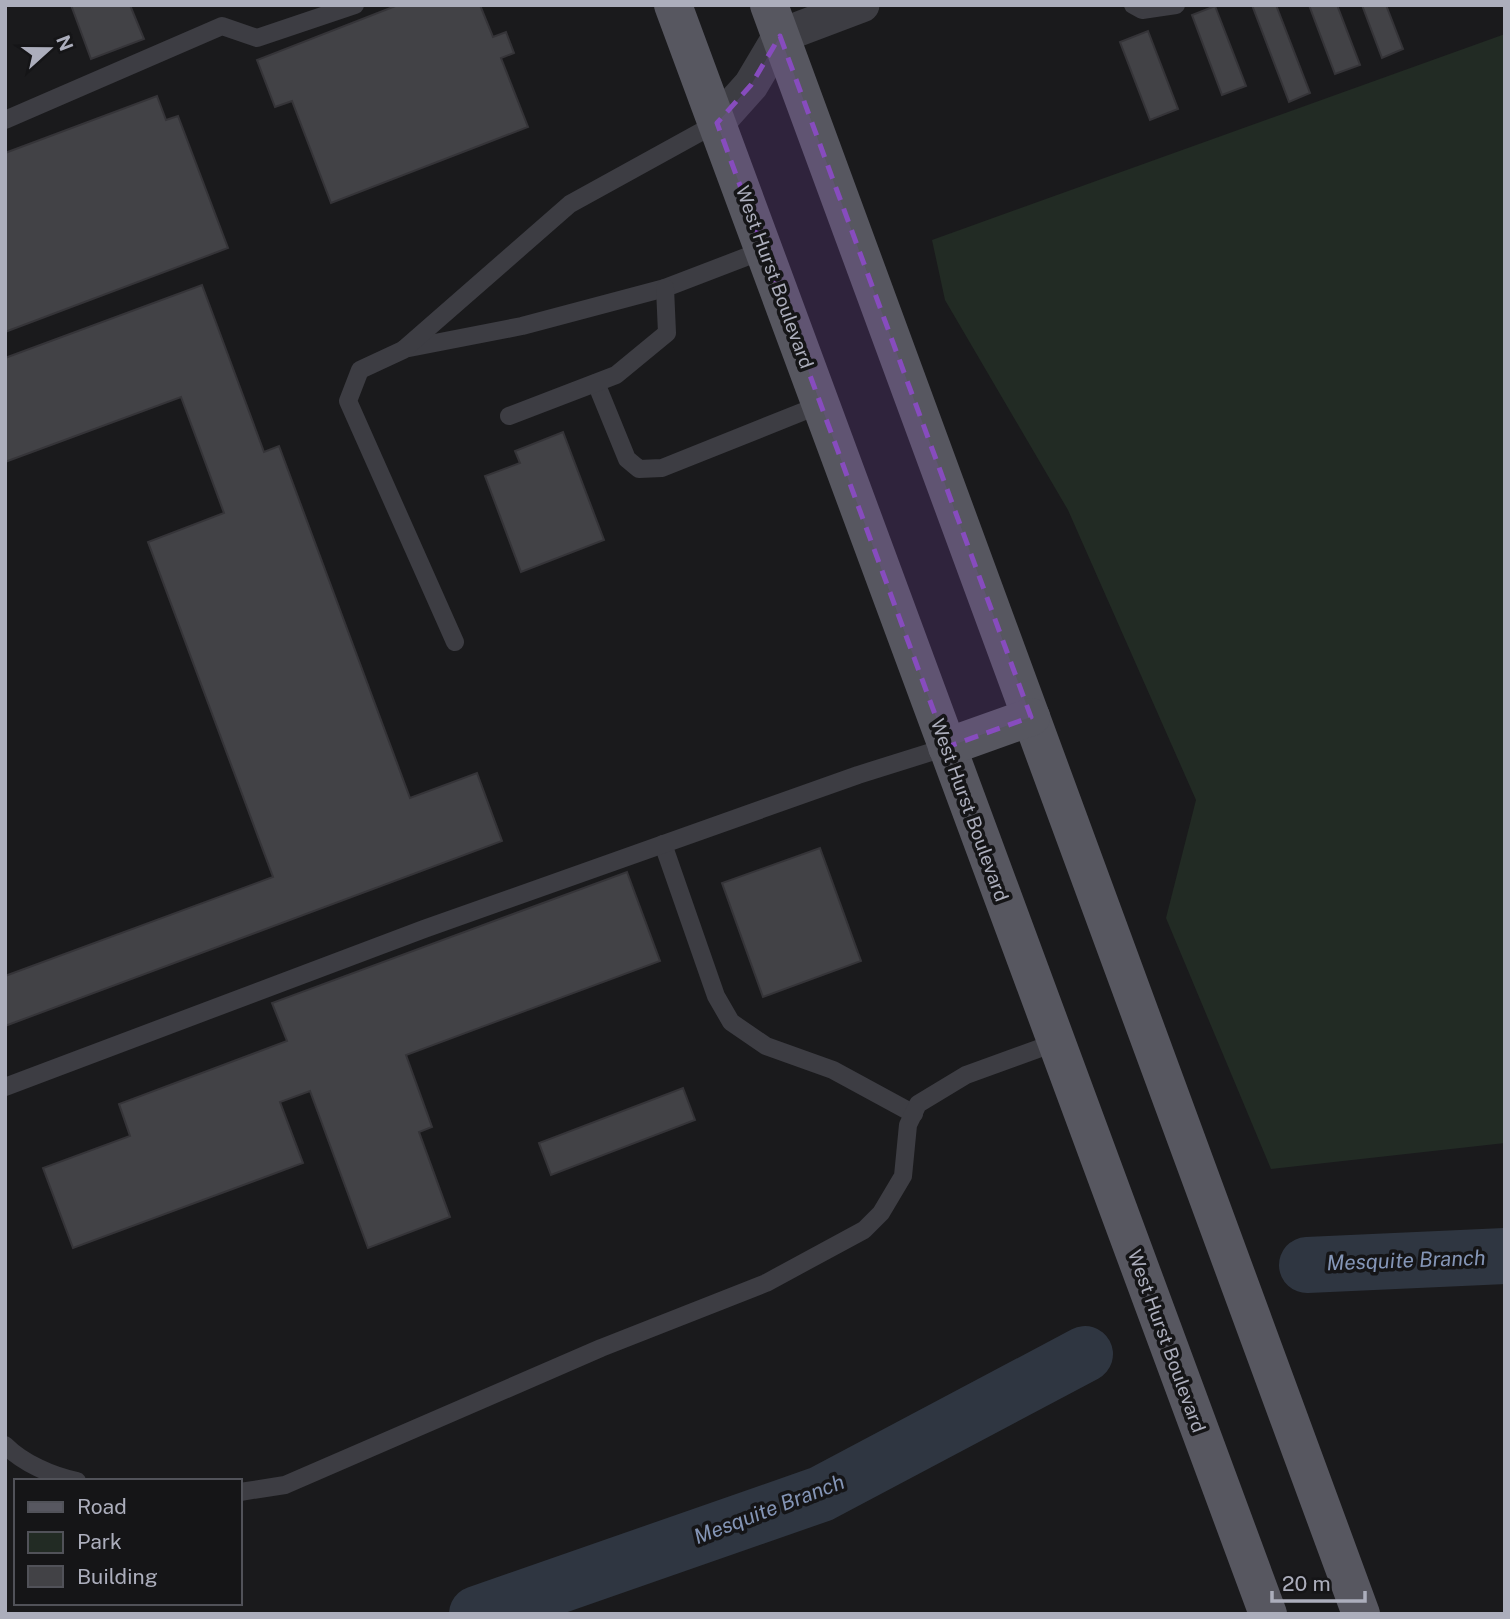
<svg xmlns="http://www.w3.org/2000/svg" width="1510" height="1619" viewBox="0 0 1510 1619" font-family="'Public Sans',sans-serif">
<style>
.green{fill:#222b24}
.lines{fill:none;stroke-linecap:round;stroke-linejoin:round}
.river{stroke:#2f3641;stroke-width:56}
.building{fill:#424246;stroke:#353438;stroke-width:2}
.lane{stroke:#3d3d43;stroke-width:18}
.street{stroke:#3d3d43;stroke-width:35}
.primary{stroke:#575760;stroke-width:38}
.marked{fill:#874cbe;fill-opacity:0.2;stroke:#874cbe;stroke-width:5;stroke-dasharray:14 9;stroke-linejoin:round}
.labels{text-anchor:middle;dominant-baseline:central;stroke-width:7;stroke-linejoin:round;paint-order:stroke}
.street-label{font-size:19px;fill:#acaebc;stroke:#151517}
.water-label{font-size:21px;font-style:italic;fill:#8495b6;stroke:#151517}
</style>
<rect width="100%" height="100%" fill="#1a1a1c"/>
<path class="green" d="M1505,34V1143L1271,1169L1166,918L1196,800L1068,510L945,300L932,240Z"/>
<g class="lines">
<g class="river">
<path d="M1307,1265L1505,1256"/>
<path d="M477,1614L821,1494L1085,1354"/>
</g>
</g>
<g class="building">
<path d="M71,5H130L144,39L91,59Z"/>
<path d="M398,5H480L493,37L506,32L514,53L501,58L528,127L331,203L292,101L275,107L257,60Z"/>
<path d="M1252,5H1276L1310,93L1289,102Z"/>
<path d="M1309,5H1337L1360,65L1335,74Z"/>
<path d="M1362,5H1386L1403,49L1382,58Z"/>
<path d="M1215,6L1246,86L1222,95L1192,15Z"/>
<path d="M1148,31L1178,109L1150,120L1120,42Z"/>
<path d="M157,96L166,120L178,116L228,248L5,332V153Z"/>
<path d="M202,285L264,452L279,446L410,798L477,773L502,841L5,1026V976L273,877L148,542L224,513L181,397L5,462V358Z"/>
<path d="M563,432L604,540L521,572L485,476L520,463L515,451Z"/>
<path d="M820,848L861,961L763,997L722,883Z"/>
<path d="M627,872L660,961L406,1055L432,1127L419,1132L450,1217L368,1248L310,1091L280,1102L303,1163L73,1248L43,1168L130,1136L119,1104L287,1041L272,1003Z"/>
<path d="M683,1088L695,1120L551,1175L539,1143Z"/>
</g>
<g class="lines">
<g class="lane">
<path d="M1133,5L1142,10L1176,5"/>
<path d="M5,120L222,26L257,38L355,5"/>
<path d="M404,349L522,326L665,288L764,250"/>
<path d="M596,383L627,459L639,469L662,468L822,404"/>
<path d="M509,416L616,375L667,333L665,288"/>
<path d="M455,642L348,401L360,370L403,350L570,204L717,123"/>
<path d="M663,844L716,996L731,1022L766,1046L833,1070L914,1114"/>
<path d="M5,1087L424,929L858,775L947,747"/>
<path d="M5,1445C23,1463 52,1476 77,1481"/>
<path d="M240,1492L285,1485L601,1348L766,1283L864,1230L881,1213L903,1176L908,1125L918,1104L966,1075L1057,1042"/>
</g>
<path class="street" d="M717,123L751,85L780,36L862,5"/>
<g class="primary">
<path d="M673,5L1268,1614"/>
<path d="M769,5L1361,1614"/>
<path d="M947,747L1031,717"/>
</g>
</g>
<path class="marked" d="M780,36L1031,717L947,747L717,123L751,85Z"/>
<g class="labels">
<g class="street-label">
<text transform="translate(775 277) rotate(70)">West Hurst Boulevard</text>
<text transform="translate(970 810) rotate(70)">West Hurst Boulevard</text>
<text transform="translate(1167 1341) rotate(70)">West Hurst Boulevard</text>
</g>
<g class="water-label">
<text transform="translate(1406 1260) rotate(-2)">Mesquite Branch</text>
<text transform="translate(769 1509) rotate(-21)">Mesquite Branch</text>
</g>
</g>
<rect width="1510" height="1619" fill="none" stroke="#acaebc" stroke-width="14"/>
<rect x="14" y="1479" width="228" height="126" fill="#151517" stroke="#515259" stroke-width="2"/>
<rect x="28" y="1502" width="35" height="10" fill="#575760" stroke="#515259" stroke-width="2"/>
<text x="77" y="1514" font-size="21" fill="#acaebc">Road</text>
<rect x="28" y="1532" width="35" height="21" fill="#222b24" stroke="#515259" stroke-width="2"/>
<text x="77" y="1549" font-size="21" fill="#acaebc">Park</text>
<rect x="28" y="1566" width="35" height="21" fill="#424246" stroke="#515259" stroke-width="2"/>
<text x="77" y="1584" font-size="21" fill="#acaebc">Building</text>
<g transform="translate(49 49) rotate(69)" stroke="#151517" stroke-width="5" paint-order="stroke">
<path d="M0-5L12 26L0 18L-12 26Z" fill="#acaebc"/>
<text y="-10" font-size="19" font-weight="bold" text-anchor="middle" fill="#acaebc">N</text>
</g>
<path d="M1272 1591v10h93v-10" fill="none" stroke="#acaebc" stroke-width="3.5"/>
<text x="1282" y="1591" font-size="21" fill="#acaebc" stroke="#151517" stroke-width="5" paint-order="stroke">20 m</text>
</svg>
